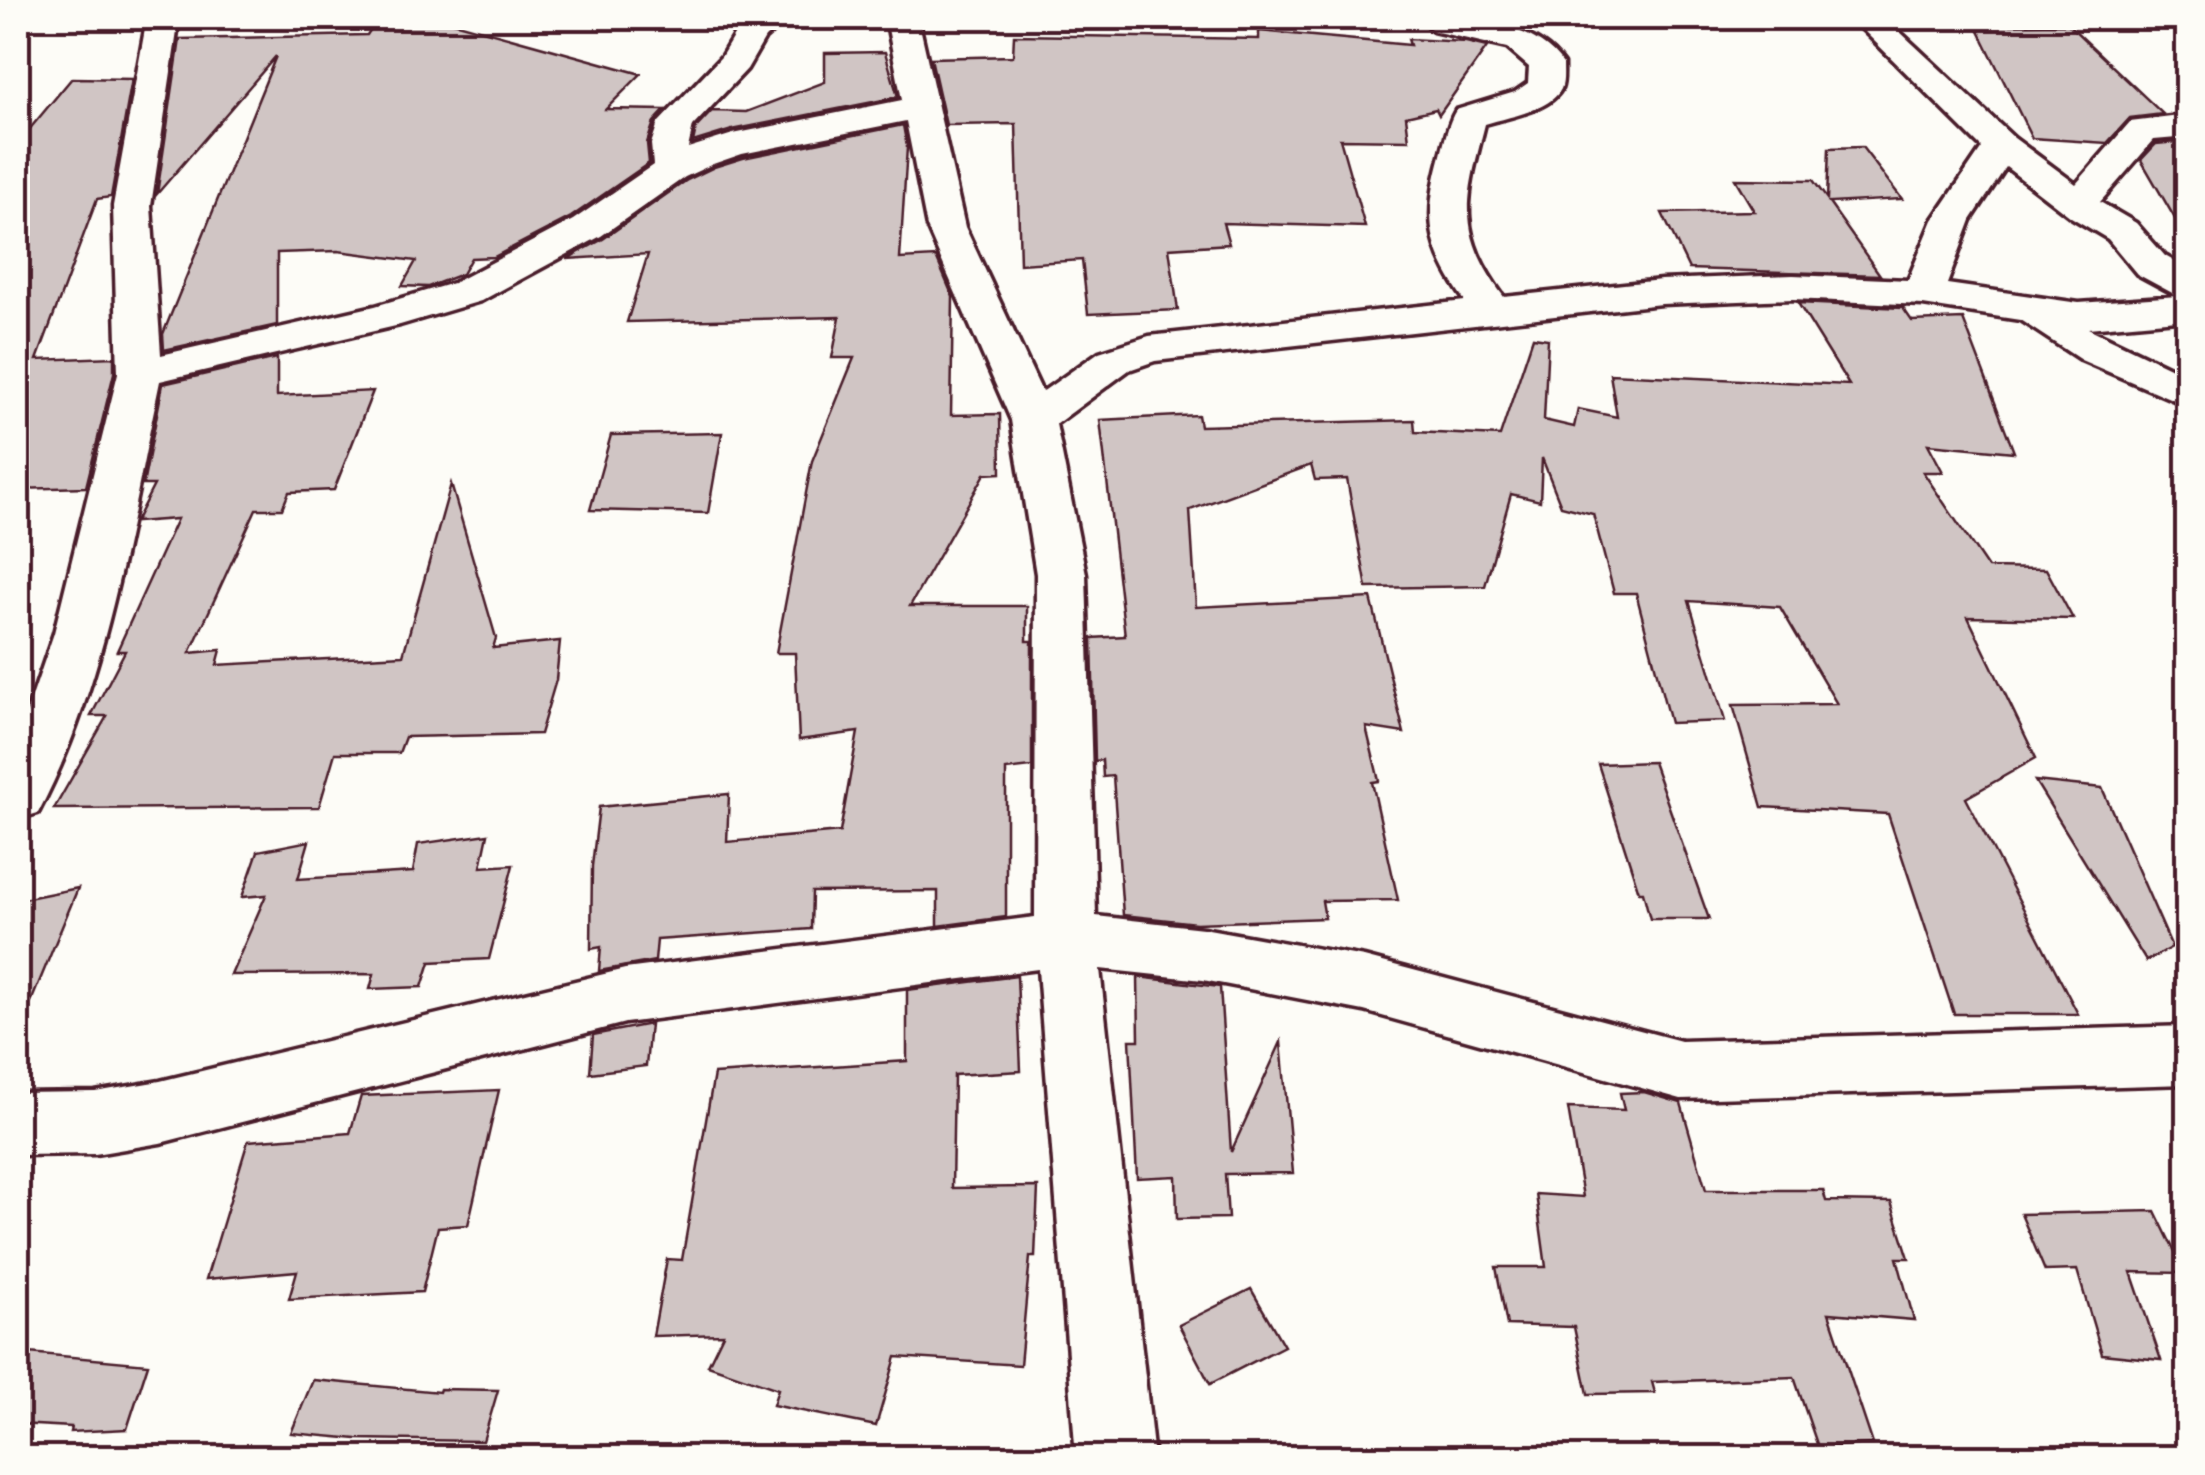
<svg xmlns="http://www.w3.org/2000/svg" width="2205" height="1475" viewBox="0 0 2205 1475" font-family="Mynerve,sans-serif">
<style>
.building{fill:#d0c5c4;stroke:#4a1f2b;stroke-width:2.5}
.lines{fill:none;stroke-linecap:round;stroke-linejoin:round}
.street-casing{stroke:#4a1f2b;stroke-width:7}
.street{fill:#fdfcf7;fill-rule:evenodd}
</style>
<rect width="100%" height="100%" fill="#fdfcf7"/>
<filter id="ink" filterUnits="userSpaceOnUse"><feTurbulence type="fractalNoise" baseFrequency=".01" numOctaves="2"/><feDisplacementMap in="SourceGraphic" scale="20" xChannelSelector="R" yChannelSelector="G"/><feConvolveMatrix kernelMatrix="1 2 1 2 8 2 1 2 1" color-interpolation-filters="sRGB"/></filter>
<g filter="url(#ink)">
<g class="building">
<path d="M378,18H439L641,74L606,109L665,110L654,122L647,143L649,163L571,217L494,257L471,258L462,274L428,287L402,286L416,261L338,251L277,253V325L164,350L163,334L276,56L157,194L180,39L367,35Z"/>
<path d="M2068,24L2089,44L2163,114L2130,118L2107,143L2032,138L1976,25Z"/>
<path d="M1259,31L1410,45L1408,39L1466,42L1487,47L1439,115L1436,109L1406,116L1409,140L1340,139L1365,227L1223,223L1229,244L1169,248L1178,310L1088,314L1082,260L1020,264L1016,124L946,125L931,58L1013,56L1014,35L1259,39Z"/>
<path d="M885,52L898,97L732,130L693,142L696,128L712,111L746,112L825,82V53Z"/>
<path d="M72,78L132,79L111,197L97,199L37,360L114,357V373L86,487L18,489V143Z"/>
<path d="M903,125L907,147L900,259L936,257L953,297L951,415L1000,414L1001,473L985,474L910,606H1027V641H1032V767L1006,770V917L938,926V891L812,892L811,929L657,940L655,961L599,971L601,947L591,949L592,866L599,807L729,794L727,842L840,832L858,732L799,740L795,653H776L812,461L854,358H832L840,317L627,322L648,254L567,259L603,239L687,180L714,167L743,158Z"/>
<path d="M2188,141V241L2141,160L2156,144Z"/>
<path d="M1862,147L1902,199L1829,203L1880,275L1689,269L1662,213L1754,211L1735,179L1813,180L1827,199L1829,148Z"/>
<path d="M1798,303L1903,308L1912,321L1963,319L2014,452L1928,444L1943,472H1923L1988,568L2046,569L2073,619L1968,617L2036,758L1966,798L2078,1014H1954L1888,814L1762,807L1733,705L1837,704L1780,607L1689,601L1725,721L1670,723L1636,593H1614L1593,514L1561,506L1542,458L1540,501L1511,494L1485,586L1367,588L1347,479L1315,480L1311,465L1190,510L1196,607L1371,598L1404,733L1366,727L1379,781L1372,782L1398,900L1322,901L1325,918L1196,923L1123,915L1113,776L1103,777L1102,760L1095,761L1092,638L1125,636L1100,420L1198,415L1200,426L1414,420L1415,432L1500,436L1533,337L1548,339L1544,420L1574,427L1578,409L1617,417L1610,374L1849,385Z"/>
<path d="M277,358V396L373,391L334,490L289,492L282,509H256L190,653L221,650L217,665L403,655L451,484L496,638L493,648L560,641L556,680L540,734L405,737L399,753H335L319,807L54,809L107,716H91L125,651H117L177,519L135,522L154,485H143L163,384Z"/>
<path d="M722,433L708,513L590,510L611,435Z"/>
<path d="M1653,762L1709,919H1650L1643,892H1639L1598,764Z"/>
<path d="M2035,781L2102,788L2172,947L2146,961Z"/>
<path d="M488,834L481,867L513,865L489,959L430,962L422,987L370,989L374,974L231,975L266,895L242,897L258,851L309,841L298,879L413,872L418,844Z"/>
<path d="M78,888L19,1031H18V900Z"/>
<path d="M1017,976L1021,1071L954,1075L952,1188L1038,1187L1035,1257H1030L1020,1365L896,1357L876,1426L773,1405L778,1389L708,1365L723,1334L653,1336L667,1259L682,1260L714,1074L907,1061V990Z"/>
<path d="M1138,977L1220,987L1231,1152L1281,1042L1293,1173L1225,1174L1228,1218L1177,1219L1176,1176L1137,1178L1130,1040H1139Z"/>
<path d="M650,1024L646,1066L590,1073L593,1035Z"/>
<path d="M499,1090L468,1225L438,1227L422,1292L289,1299L297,1271L206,1279L248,1141L350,1133L361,1096Z"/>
<path d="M1644,1092L1681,1103L1706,1190H1823L1826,1201L1891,1202L1909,1258H1897L1914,1320L1829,1313L1873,1444L1818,1447L1794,1377L1652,1382L1655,1393L1588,1394L1574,1327L1507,1325L1496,1267H1546L1536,1194L1583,1197L1568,1108L1624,1110L1620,1093Z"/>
<path d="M2155,1211L2185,1273L2131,1272L2161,1360L2102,1354L2077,1270L2045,1271L2021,1214Z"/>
<path d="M1251,1289L1284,1346L1210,1384L1179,1325Z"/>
<path d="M18,1352L148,1364L127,1429L70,1432L71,1427L18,1424Z"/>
<path d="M313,1380L439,1392L440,1389L498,1390L483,1441L357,1439L291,1433Z"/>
</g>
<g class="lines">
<g class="street-casing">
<path id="street" d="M147,18H179L151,206L161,355L375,306L453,283L573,220L653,165L651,144L658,123L721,57L740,25L751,18H788L765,38L747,69L693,126L688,148L733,134L902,100L886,18H918L965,227L1042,392L1099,352L1149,336L1465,301C1427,248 1424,217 1441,155C1445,140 1448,123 1456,110L1515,92L1528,83L1529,67L1507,48L1433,31L1419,18C1467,18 1533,21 1563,64C1563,72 1564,82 1561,89C1550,111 1506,117 1485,124C1466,199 1455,231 1504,297L1661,280L1793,275L1908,280L1933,220L1982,148L1851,18H1885L2014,138L2076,184L2130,122L2188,115V137L2154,140L2100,202L2136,223L2165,256L2188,269V319L2088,328L2188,376V406L2081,360L2020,320L1923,305L1793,299L1661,304L1155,361L1129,370L1056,424L1086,574L1096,916L1203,928L1364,957L1681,1041L2188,1026V1084L1681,1099L1364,1011L1203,980L1100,969L1154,1458H1076L1038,969L625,1023L160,1143L95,1154L18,1155V1093L95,1092L160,1081L625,969L1035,917L1036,574L1011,420L927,227L906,121L742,154L713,164L685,177L601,236L481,301L400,325L160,381C129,526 108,680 38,813L18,819V738L54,633L118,373L113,206ZM2006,167L2071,217L2108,239L2137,274L2178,296L2079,303L1947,284L1971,220Z"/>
</g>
<use href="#street" class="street"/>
</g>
</g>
<rect width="2205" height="1475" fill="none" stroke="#fdfcf7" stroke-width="60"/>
<rect x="30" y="30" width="2145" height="1415" fill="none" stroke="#4a1f2b" stroke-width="4" filter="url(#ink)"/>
</svg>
